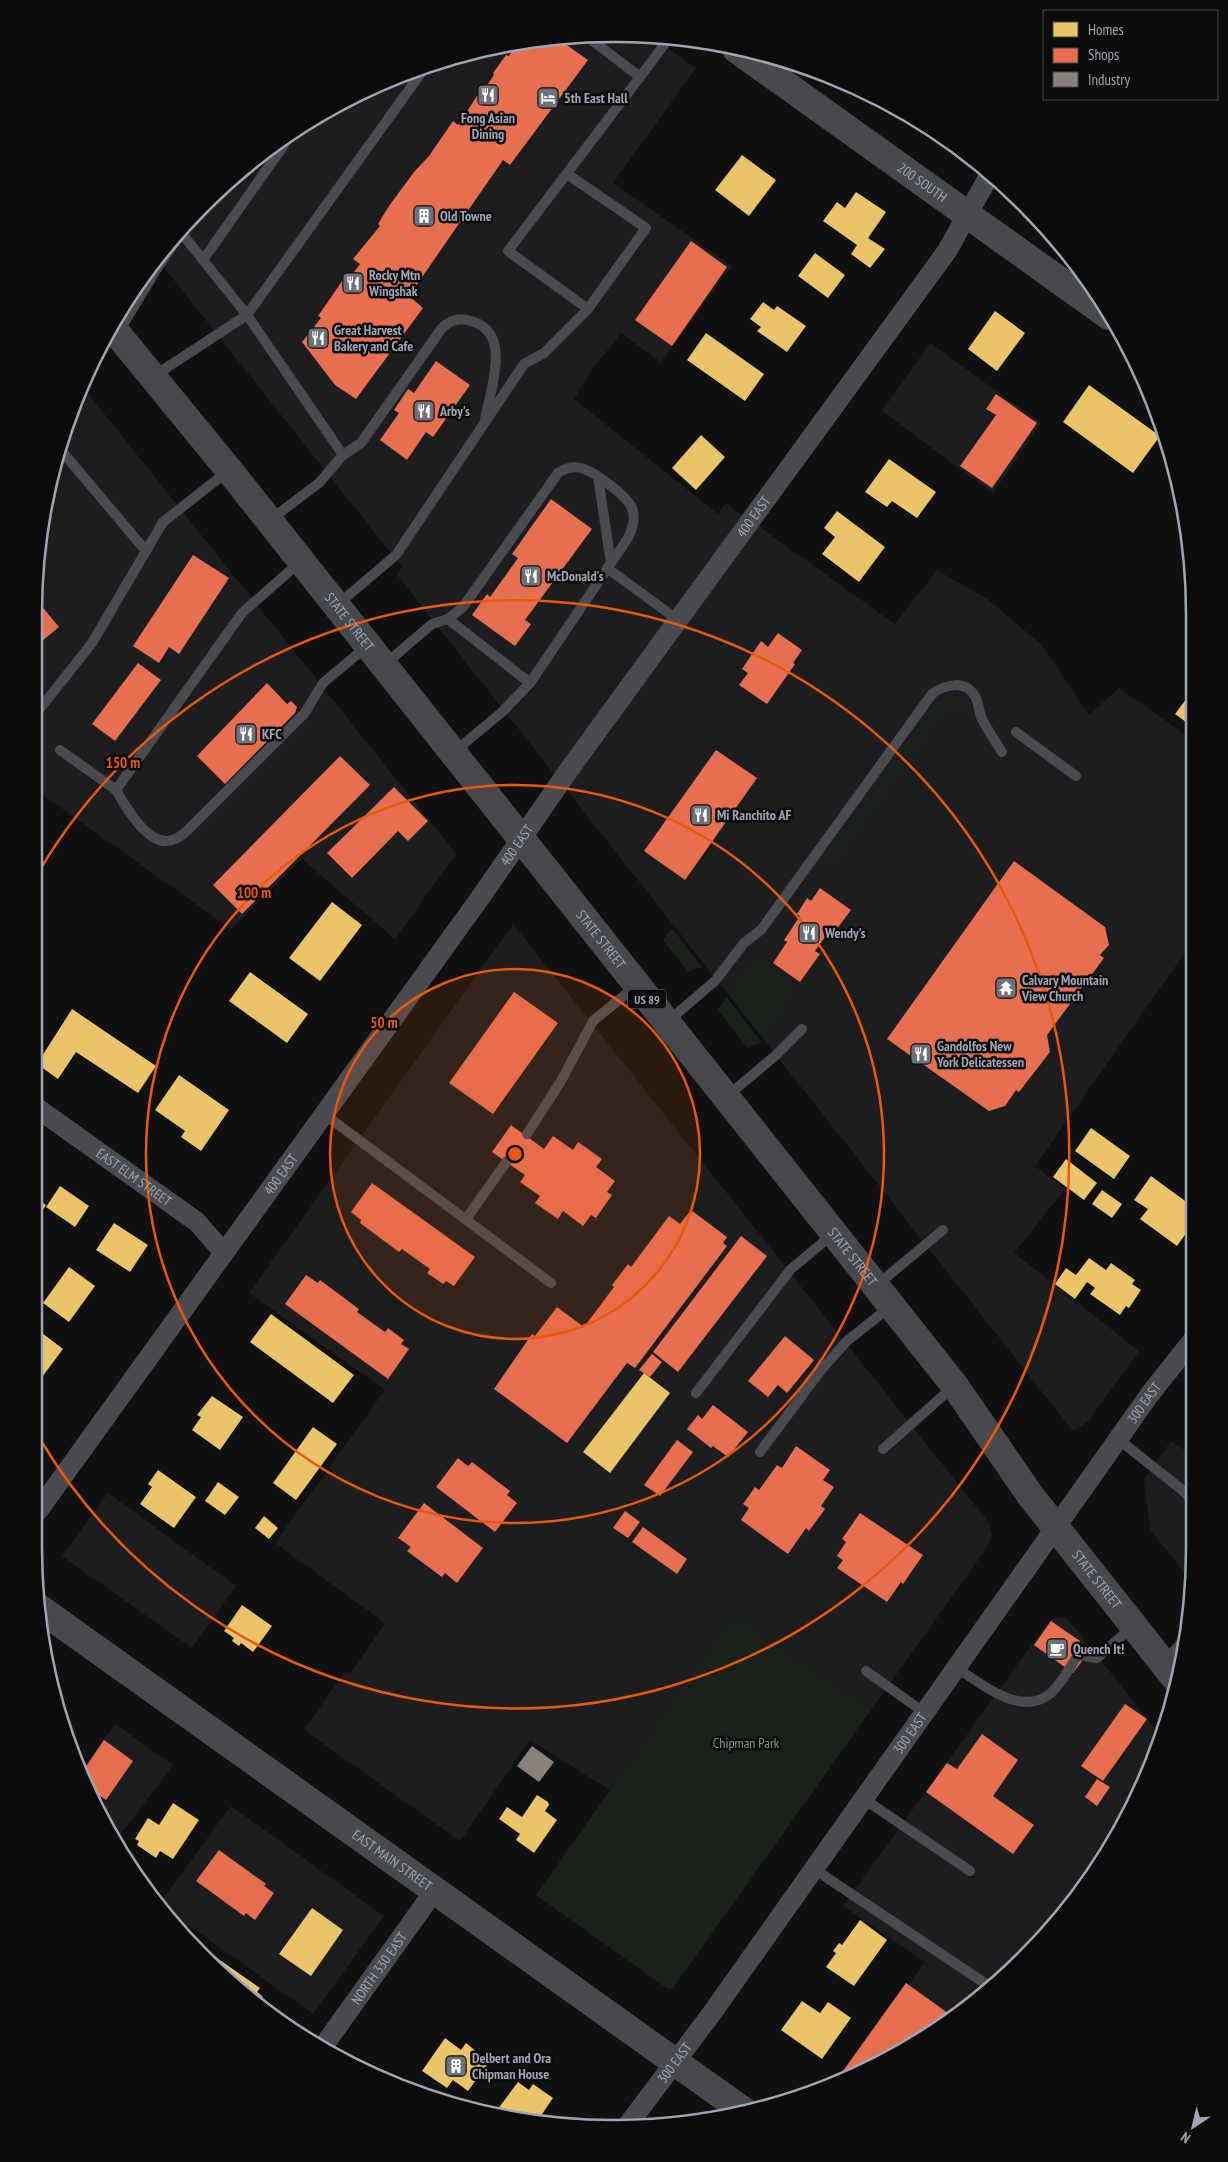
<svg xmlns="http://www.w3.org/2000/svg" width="1228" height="2162" viewBox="0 0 1228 2162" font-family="'PT Sans Narrow',sans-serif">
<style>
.built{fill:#1d1d1f}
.green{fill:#1a211b}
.homes{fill:#e9c46a}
.shops{fill:#e76f51}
.industry{fill:#8a817c}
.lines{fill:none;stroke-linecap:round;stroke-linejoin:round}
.lane{stroke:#4a4b50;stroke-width:10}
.street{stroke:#4a4b50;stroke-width:20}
.secondary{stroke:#48494d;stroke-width:28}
.primary{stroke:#46484b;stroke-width:28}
.ring{fill:none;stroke:#e8590c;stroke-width:2.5}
.labels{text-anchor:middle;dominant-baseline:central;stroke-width:5;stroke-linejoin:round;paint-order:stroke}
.shield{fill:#0b0b0c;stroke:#737781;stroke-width:1}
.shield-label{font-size:12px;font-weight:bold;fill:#a0a5b3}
.poi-label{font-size:14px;font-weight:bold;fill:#a0a5b3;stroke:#0b0b0c;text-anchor:start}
.street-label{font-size:14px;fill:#a0a5b3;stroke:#0b0b0c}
.park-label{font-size:14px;fill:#75a079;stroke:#0b0b0c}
.rim{fill:none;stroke:#a0a5b3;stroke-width:2.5}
.centre{fill:#e8590c;stroke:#0b0b0c;stroke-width:2.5}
.ring-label{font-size:15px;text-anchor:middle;font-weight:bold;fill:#e8590c;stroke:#0b0b0c;stroke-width:5;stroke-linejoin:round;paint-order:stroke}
</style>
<rect width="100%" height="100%" fill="#101011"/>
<g class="built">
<path d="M576,35L652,37L696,68L613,183L732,266L661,362L621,333L591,371L574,399L718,514L726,503L895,624L937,570L987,599L1041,644L1089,715L1119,688L1190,738L1191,944L1035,1166L1065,1189L1014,1253L1139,1351L1090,1419L1078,1429L1072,1430L397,575L402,567L158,260L178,231L261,153L358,93L464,53Z"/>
<path d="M930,343L1041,423L993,493L882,411Z"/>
<path d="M83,387L456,854L395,939L302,859L231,929L36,790L35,576L64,428Z"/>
<path d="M513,924L989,1523L992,1535L986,1549L871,1710L733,1616L610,1790L530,1740L460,1841L304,1730L345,1671L350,1674L385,1623L275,1543L385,1390L249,1293Z"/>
<path d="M1171,1441L1193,1456V1584L1150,1529L1144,1480Z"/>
<path d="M108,1493L236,1586L192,1648L62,1556Z"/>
<path d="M1056,1617L1067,1619L1076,1629L1162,1738L1116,1838L1050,1930L996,1984L904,2050L832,2085L906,1983L909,1984L925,1962L843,1906L1049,1621Z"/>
<path d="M115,1724L173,1765L116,1840L94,1805L80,1772Z"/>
<path d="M231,1806L384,1916L313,2014L159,1904Z"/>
</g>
<g class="green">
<path d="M952,694L965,699L969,708L968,713L963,714L948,704L832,866L825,861L939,701Z"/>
<path d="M672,928L702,967L688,972L663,940Z"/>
<path d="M755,959L797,988L762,1036L730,995Z"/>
<path d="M727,997L762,1043L747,1047L718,1010Z"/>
<path d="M733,1616L871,1710L673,1988L668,1989L536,1895Z"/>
</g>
<g class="homes">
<path d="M742,155L776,180L749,216L715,190Z"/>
<path d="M856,192L886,212L868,238L885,249L870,268L851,254L857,245L823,221L837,202L845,208Z"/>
<path d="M815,253L845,275L828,298L798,276Z"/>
<path d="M763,302L774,310L777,306L806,326L787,352L757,331L761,327L750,319Z"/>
<path d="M995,311L1025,333L997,371L968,349Z"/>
<path d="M706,333L764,374L745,401L687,360Z"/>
<path d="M1089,385L1160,436L1133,473L1063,422Z"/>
<path d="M701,435L725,457L696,490L672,468Z"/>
<path d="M889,459L936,492L917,518L892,501L887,507L865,492Z"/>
<path d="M837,511L885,547L859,582L822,554L835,537L824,528Z"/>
<path d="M1190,694V725L1175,714Z"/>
<path d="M332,902L362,925L320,981L289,958Z"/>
<path d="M250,972L308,1014L287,1043L229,1001Z"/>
<path d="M72,1009L156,1066L138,1093L76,1052L58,1079L37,1064Z"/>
<path d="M179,1075L229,1110L201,1151L181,1137L185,1131L155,1110Z"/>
<path d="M1091,1128L1130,1156L1114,1179L1075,1151Z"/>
<path d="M1066,1159L1097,1183L1084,1200L1053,1177Z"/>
<path d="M1151,1176L1192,1206V1225L1177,1246L1140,1219L1148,1209L1134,1200Z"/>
<path d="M60,1186L89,1206L75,1227L46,1207Z"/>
<path d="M1102,1190L1122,1204L1112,1218L1092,1204Z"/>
<path d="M37,1199L46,1205L37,1218Z"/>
<path d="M114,1223L148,1245L130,1272L96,1250Z"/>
<path d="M1089,1258L1106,1270L1111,1263L1135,1280L1132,1284L1141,1290L1129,1308L1126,1306L1120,1315L1090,1294L1095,1288L1087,1282L1075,1299L1055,1284L1066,1268L1076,1275Z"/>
<path d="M69,1267L95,1286L69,1322L43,1303Z"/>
<path d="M271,1314L354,1375L333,1403L250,1342Z"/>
<path d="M38,1330L63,1349L42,1377L38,1374Z"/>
<path d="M644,1373L670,1393L610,1473L583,1452Z"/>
<path d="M212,1396L243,1417L220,1450L192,1430L201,1417L197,1415Z"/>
<path d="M313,1427L337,1444L296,1500L273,1483Z"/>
<path d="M158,1470L196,1497L174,1528L140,1504L152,1487L148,1484Z"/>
<path d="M218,1482L239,1497L225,1515L205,1501Z"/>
<path d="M264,1516L278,1528L269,1539L255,1528Z"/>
<path d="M242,1605L272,1626L253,1652L241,1643L239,1646L232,1641L234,1638L224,1631Z"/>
<path d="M537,1795L548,1802L549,1805L545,1811L557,1820L534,1853L516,1840L520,1834L499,1819L507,1807L522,1817Z"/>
<path d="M173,1803L199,1820L173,1859L160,1851L156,1858L137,1845L139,1841L135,1839L148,1818L159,1825Z"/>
<path d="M312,1908L343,1930L311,1976L279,1954Z"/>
<path d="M860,1920L887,1940L854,1986L826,1967L836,1953L833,1951L839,1943L842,1945Z"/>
<path d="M211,1954L260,1988L257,1992L263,1997L259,2003L206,1960Z"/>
<path d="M802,2001L820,2013L828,2002L851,2018L822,2059L781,2030Z"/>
<path d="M445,2038L461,2050L466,2043L489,2062L468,2091L453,2080L447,2088L422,2071Z"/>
<path d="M518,2082L529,2090L533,2084L553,2098L536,2123L494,2114Z"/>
</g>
<g class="shops">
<path d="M557,38L588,60L510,165L503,160L409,296L423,308L356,399L335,385L302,342L321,318L318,316L347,274L351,276L360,264L353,259L380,226L378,224L389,206L414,172L429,156L453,121L458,125L481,90L483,91L494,75L493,73L506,55L509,56L516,45Z"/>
<path d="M691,241L727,267L672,346L635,320Z"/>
<path d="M436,361L470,385L433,437L426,432L407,460L380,440L399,413L394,410L408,389L414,393Z"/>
<path d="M996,394L1037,423L992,488L960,466L996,415L986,409Z"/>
<path d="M551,499L592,529L525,620L531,624L515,646L472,615L487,594L490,597L518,558L512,554Z"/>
<path d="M193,555L229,578L179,654L169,647L159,663L133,646Z"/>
<path d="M35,598L59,627L35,647Z"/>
<path d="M778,633L802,650L793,663L795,664L767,704L739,685L748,673L742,669L761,641L768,647Z"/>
<path d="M138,663L161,680L115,741L92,724Z"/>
<path d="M267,683L287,704L291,701L297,707L295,713L225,784L197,756Z"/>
<path d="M716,750L757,778L685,880L644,851Z"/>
<path d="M340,756L370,785L242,914L213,885Z"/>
<path d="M394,787L428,821L408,841L398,831L352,878L327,853Z"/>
<path d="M1014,861L1105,927L1109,945L1100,955L1104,958L1047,1035L1050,1052L1019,1092L1016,1090L1005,1106L989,1111L887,1039Z"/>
<path d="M820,888L851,910L836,930L832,927L815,951L820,954L800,982L773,963L787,942L784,940L800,916L797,914L807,898L811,901Z"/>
<path d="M514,992L558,1023L493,1114L449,1083Z"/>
<path d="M511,1125L544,1149L553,1136L573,1150L578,1142L602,1159L596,1167L615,1181L607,1192L612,1195L596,1218L591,1215L583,1226L563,1211L558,1219L535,1203L540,1196L520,1182L525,1175L492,1152Z"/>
<path d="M372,1183L475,1257L454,1286L446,1281L443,1284L427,1273L430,1269L402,1249L399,1252L360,1223L361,1220L351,1212Z"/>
<path d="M691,1210L727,1237L723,1243L727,1246L635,1368L627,1363L567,1443L494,1389L532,1334L535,1336L557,1307L584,1327L614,1287L612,1285L628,1264L631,1267L669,1216L680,1224Z"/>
<path d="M741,1236L767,1256L678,1372L653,1352Z"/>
<path d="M306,1275L318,1283L320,1280L359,1309L357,1312L385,1332L388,1328L404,1340L401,1344L409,1349L388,1379L285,1304Z"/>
<path d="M785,1336L814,1360L787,1393L778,1385L768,1397L748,1381Z"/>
<path d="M652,1354L662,1362L650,1377L639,1370Z"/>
<path d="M713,1405L748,1432L728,1457L713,1446L711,1448L687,1429L698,1415L702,1419Z"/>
<path d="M677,1440L693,1452L660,1496L644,1485Z"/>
<path d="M796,1446L830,1470L823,1480L834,1487L821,1506L825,1509L809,1531L806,1528L788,1554L741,1520L749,1508L743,1504L755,1487L759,1490L777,1465L782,1468Z"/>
<path d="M458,1458L468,1466L472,1462L510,1491L507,1495L517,1503L495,1532L436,1487Z"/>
<path d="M424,1503L483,1548L457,1583L445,1573L442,1577L407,1551L411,1547L398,1538Z"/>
<path d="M625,1511L640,1522L628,1538L613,1528Z"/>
<path d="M860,1513L923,1555L903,1584L901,1582L887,1602L837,1568L843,1560L837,1556L846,1542L842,1539Z"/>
<path d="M643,1527L687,1559L677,1574L632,1542Z"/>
<path d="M1051,1621L1080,1641L1071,1653L1082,1661L1073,1673L1034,1645Z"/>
<path d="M1125,1704L1147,1719L1103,1781L1081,1766Z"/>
<path d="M982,1734L1018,1760L993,1796L1034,1825L1013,1854L926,1792L947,1763L957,1769Z"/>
<path d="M104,1740L133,1761L106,1800L100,1796L94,1805L81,1774Z"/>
<path d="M1097,1779L1110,1787L1097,1806L1085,1797Z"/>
<path d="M219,1850L266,1884L264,1886L274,1893L255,1920L246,1913L244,1916L196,1881Z"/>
<path d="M906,1983L952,2016L904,2050L833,2085Z"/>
</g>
<path class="industry" d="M532,1746L554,1762L539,1782L517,1766Z"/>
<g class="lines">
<g class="lane">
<path d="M585,35L640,77L669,38"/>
<path d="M567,174L646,228L588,309"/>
<path d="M183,227L191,219"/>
<path d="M179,230L247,315L343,455"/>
<path d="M203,260L291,135"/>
<path d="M118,333L158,267L181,233"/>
<path d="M154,376L247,315L424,69"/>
<path d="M60,449L146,551"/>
<path d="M598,477L611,563"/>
<path d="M270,520L319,483L343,455L361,443L442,328C452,319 461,317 474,322C512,335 490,390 485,420"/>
<path d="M607,568L678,620"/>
<path d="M337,605L396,555L524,364L544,353L588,309L508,251L640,77"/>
<path d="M448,619L530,683"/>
<path d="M384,665L432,624L448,619L463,607L558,473C566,468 574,465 584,469C596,473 627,496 632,508C636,519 632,529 628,538L530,683L502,712L454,752"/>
<path d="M35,715L92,643L163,522L228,471"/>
<path d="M1016,732L1076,776"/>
<path d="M60,750L116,790L242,613L300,562"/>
<path d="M116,790C126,807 150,851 175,839C180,837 184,833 188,830L304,714L323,683L366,647"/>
<path d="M667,1022L715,981L744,943L761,930L932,694C946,684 966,679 976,698C979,705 979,711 981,717C987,729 995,741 1002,752"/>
<path d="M726,1097L775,1056L802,1029"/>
<path d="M324,1114L551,1283"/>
<path d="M527,1134L561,1081L593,1021L636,986"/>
<path d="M466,1219L507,1161"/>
<path d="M877,1285L943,1230"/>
<path d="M696,1393L791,1269L833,1234"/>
<path d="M1118,1439L1181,1489L1193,1501"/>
<path d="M883,1449L954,1386"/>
<path d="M760,1452L821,1370L847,1341L891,1306"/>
<path d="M1164,1662L1182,1642"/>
<path d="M957,1668C981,1684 1022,1718 1051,1693C1062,1683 1070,1667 1078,1655L1097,1658L1133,1626"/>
<path d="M866,1671L925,1713"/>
<path d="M864,1799L970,1871"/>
<path d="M814,1869L992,1988"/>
</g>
<g class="street">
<path id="s1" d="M37,1108L197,1222L224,1253"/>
<path id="s2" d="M38,1511L480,898L571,767L947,251L989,176"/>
<path id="s3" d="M322,2048L435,1890"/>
<path id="s4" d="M627,2126L712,2013L1150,1394L1192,1341"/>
</g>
<g class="secondary">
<path id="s5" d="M736,49L1109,316"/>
<path id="s6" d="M39,1608L745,2112"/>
</g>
<path class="primary" id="s7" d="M111,326L229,470L955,1386L1030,1495L1175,1678"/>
</g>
<circle cx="515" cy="1154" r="185" fill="#e8590c" fill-opacity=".12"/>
<g class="ring">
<circle cx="515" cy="1154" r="185"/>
<circle cx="515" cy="1154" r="369"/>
<path d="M38 873A554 554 0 1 1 40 1439"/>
</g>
<defs>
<g id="restaurant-square" transform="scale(1.125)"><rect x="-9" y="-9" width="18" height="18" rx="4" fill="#6e717a" stroke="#0b0b0c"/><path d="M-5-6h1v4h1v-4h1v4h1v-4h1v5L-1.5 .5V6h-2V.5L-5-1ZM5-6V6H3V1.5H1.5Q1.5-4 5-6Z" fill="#fff"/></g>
<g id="hotel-square" transform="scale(1.125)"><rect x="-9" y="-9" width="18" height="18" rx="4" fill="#6e717a" stroke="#0b0b0c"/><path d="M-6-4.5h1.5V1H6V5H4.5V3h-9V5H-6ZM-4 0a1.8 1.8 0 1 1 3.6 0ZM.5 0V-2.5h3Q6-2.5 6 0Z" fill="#fff"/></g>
<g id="building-square" transform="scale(1.125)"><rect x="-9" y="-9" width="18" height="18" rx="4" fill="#6e717a" stroke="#0b0b0c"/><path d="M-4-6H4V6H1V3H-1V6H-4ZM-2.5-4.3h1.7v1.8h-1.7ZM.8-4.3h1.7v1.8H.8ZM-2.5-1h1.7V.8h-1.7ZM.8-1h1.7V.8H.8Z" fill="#fff"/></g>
<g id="temple-square" transform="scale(1.125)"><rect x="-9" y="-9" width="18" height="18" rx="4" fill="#6e717a" stroke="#0b0b0c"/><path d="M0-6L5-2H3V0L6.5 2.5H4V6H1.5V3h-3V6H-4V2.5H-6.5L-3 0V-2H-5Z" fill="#fff"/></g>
<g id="cafe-square" transform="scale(1.125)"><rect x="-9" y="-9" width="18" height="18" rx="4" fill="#6e717a" stroke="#0b0b0c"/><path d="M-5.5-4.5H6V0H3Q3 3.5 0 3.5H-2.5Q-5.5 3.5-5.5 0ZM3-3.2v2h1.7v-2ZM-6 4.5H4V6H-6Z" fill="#fff"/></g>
</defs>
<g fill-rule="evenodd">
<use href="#restaurant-square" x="488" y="95"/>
<use href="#hotel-square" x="548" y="98"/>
<use href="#building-square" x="424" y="216"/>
<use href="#restaurant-square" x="353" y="283"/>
<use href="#restaurant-square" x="318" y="338"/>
<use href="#restaurant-square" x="424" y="411"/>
<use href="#restaurant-square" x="531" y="576"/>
<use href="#restaurant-square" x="246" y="734"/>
<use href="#restaurant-square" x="701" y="815"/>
<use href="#restaurant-square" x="809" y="933"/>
<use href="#temple-square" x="1006" y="988"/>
<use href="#restaurant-square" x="921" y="1054"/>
<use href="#cafe-square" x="1057" y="1649"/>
<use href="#building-square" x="456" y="2066"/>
</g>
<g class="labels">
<rect class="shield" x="628" y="989.5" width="38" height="19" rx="4"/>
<g class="shield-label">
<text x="647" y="999">US 89</text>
</g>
<g class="poi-label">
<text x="564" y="98">5th East Hall</text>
<text x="488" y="118" text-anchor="middle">Fong Asian<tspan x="488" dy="16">Dining</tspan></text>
<text x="440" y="216">Old Towne</text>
<text x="369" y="275">Rocky Mtn<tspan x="369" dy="16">Wingshak</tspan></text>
<text x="334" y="330">Great Harvest<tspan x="334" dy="16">Bakery and Cafe</tspan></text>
<text x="440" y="411">Arby's</text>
<text x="547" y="576">McDonald's</text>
<text x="262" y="734">KFC</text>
<text x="717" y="815">Mi Ranchito AF</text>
<text x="825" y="933">Wendy's</text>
<text x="1022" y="980">Calvary Mountain<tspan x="1022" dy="16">View Church</tspan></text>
<text x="937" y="1046">Gandolfos New<tspan x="937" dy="16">York Delicatessen</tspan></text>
<text x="1073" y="1649">Quench It!</text>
<text x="472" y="2058">Delbert and Ora<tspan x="472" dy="16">Chipman House</tspan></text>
</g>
<g class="street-label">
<text stroke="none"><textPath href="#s5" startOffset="229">200 SOUTH</textPath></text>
<text stroke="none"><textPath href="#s2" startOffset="1225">400 EAST</textPath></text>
<text stroke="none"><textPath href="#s7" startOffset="380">STATE STREET</textPath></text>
<text stroke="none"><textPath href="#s2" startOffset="820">400 EAST</textPath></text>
<text stroke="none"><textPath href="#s7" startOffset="785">STATE STREET</textPath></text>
<text stroke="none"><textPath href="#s2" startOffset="415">400 EAST</textPath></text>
<text stroke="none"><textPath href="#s1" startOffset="119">EAST ELM STREET</textPath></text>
<text stroke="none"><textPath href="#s7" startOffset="1190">STATE STREET</textPath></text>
<text stroke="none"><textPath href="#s4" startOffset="889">300 EAST</textPath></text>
<text stroke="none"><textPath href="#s7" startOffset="1595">STATE STREET</textPath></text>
<text stroke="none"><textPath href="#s4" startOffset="484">300 EAST</textPath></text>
<text stroke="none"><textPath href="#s6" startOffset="434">EAST MAIN STREET</textPath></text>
<text stroke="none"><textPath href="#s3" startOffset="98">NORTH 330 EAST</textPath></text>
<text stroke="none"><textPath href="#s4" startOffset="79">300 EAST</textPath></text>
</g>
<g class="park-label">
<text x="746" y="1743">Chipman Park</text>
</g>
</g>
<path d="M0 0H1228V2162H0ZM614 42H614A572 572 0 0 1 1186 614V1548A572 572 0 0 1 614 2120H614A572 572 0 0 1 42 1548V614A572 572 0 0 1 614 42Z" fill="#0b0b0c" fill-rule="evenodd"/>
<path class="rim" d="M614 42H614A572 572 0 0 1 1186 614V1548A572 572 0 0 1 614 2120H614A572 572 0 0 1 42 1548V614A572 572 0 0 1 614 42Z"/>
<circle cx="515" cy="1154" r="8" class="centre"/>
<g class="ring-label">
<text x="123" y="768">150 m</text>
<text x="254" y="898">100 m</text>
<text x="384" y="1028">50 m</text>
</g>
<rect x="1043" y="10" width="175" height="90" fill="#0b0b0c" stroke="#47494f"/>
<rect x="1053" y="22" width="25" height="15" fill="#e9c46a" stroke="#47494f"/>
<text x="1088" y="35" font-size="15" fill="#a0a5b3">Homes</text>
<rect x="1053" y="48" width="25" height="15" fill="#e76f51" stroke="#47494f"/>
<text x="1088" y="60" font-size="15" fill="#a0a5b3">Shops</text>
<rect x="1053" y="72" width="25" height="15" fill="#8a817c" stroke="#47494f"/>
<text x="1088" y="85" font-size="15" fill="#a0a5b3">Industry</text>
<g transform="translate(1193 2127) rotate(215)" stroke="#0b0b0c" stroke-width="4" paint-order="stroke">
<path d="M0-4L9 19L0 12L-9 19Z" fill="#a0a5b3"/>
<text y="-8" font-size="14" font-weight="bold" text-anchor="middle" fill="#a0a5b3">N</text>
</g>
</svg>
